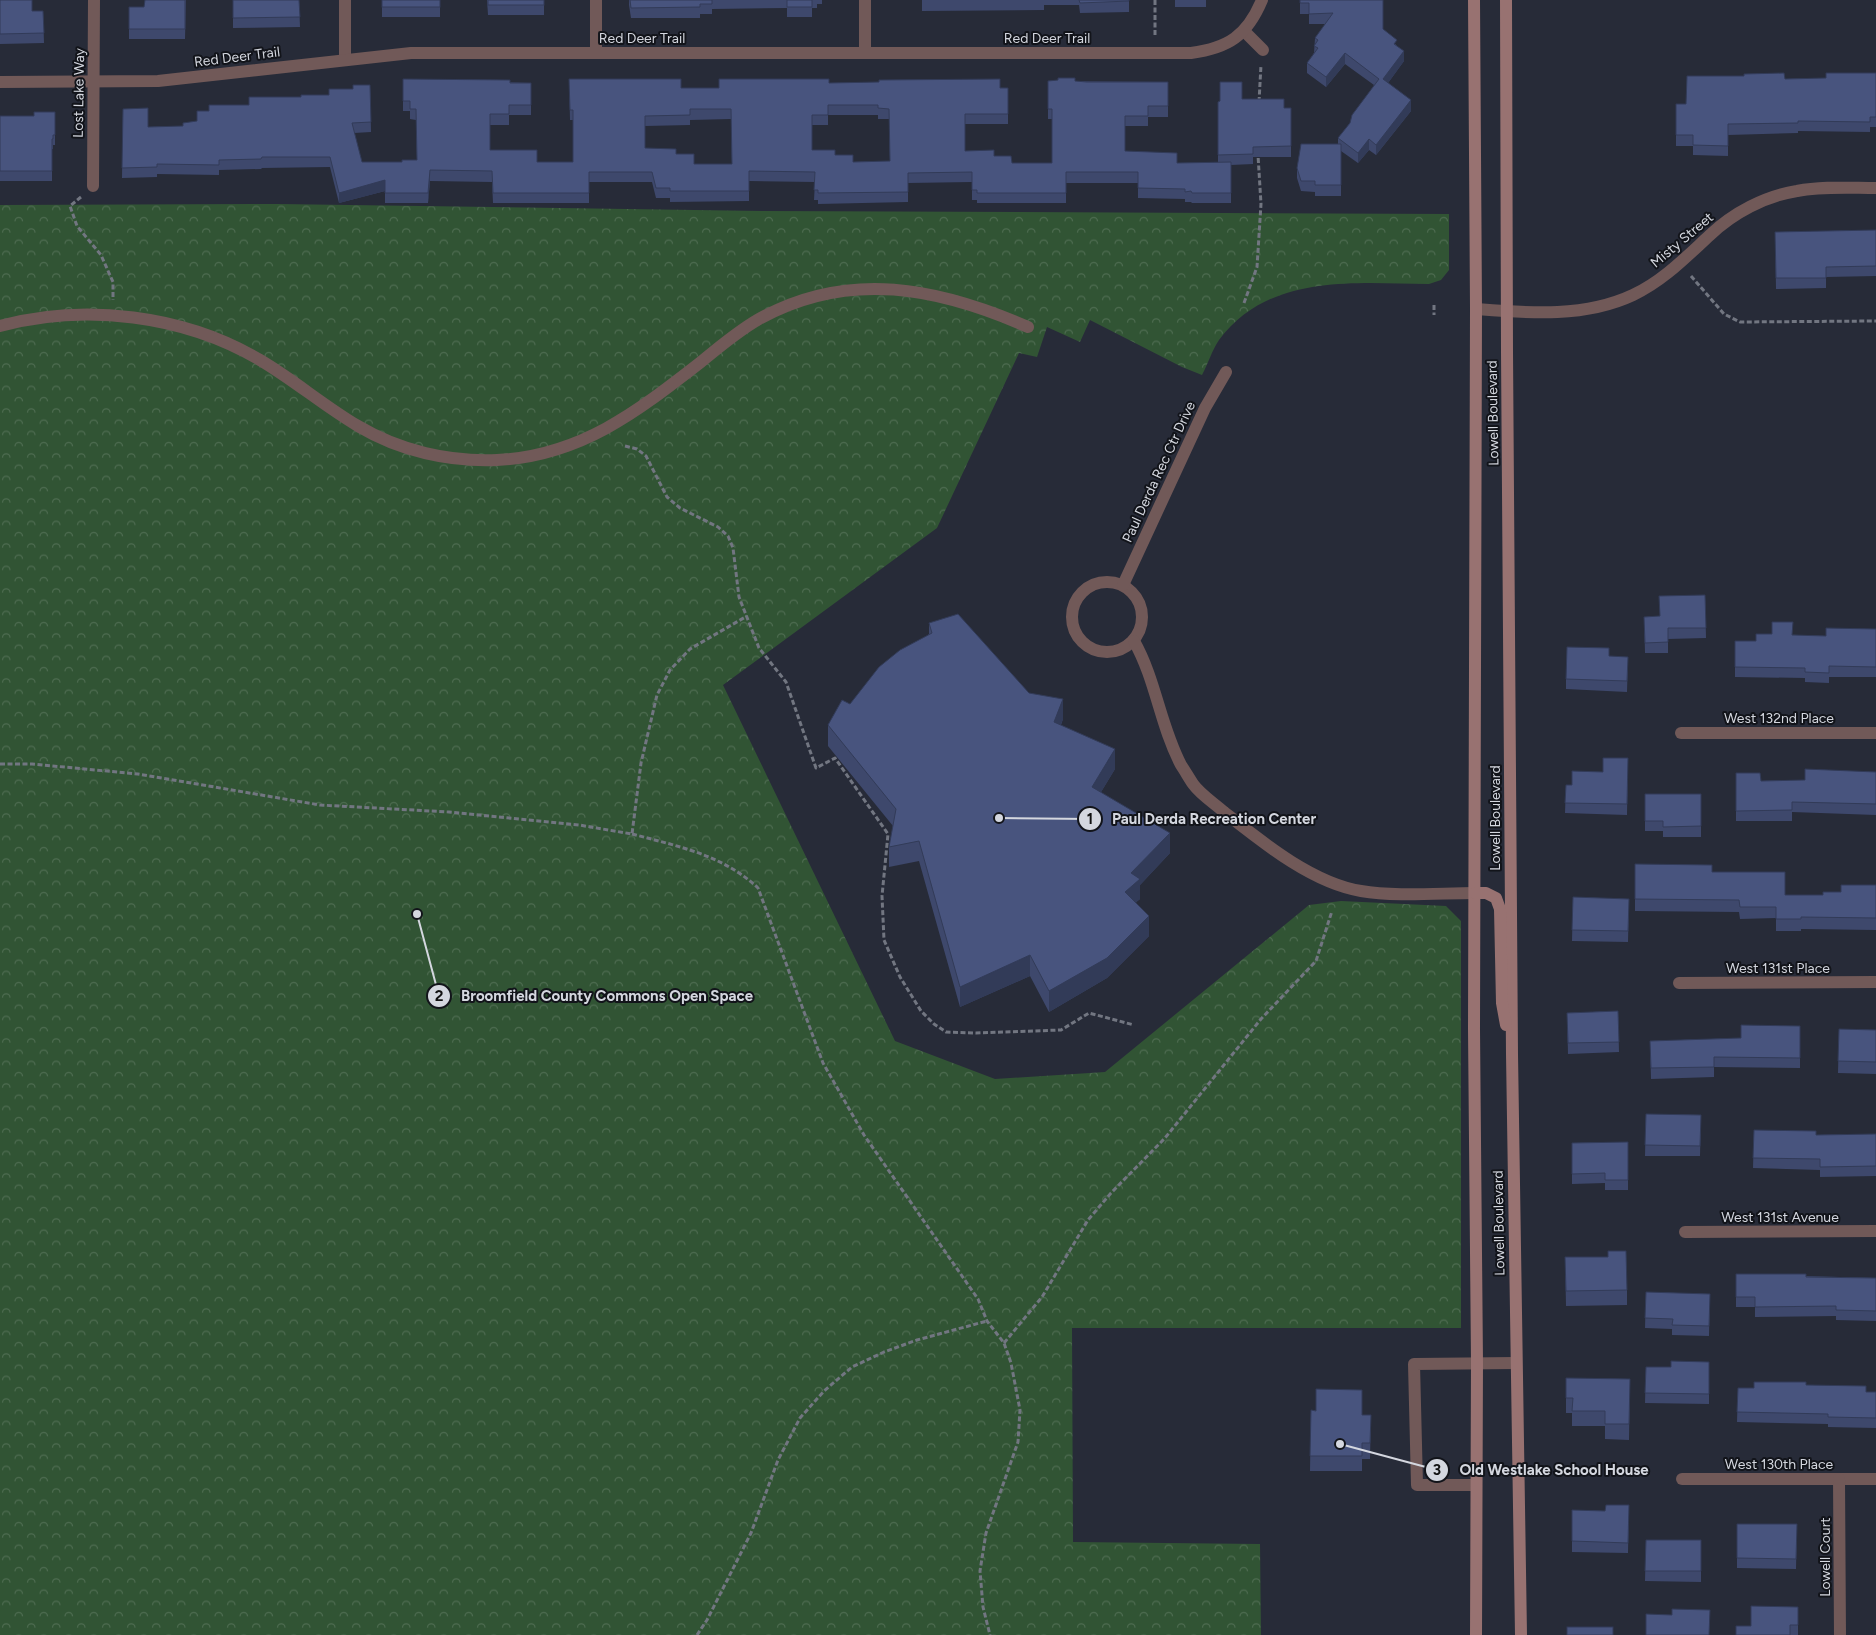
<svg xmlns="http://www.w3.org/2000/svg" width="1876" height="1635" viewBox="0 0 1876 1635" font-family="Figtree,sans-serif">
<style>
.park{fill:url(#park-crowns)}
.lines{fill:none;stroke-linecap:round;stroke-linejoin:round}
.path{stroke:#727681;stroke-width:3;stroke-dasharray:5 2.5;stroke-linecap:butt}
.lane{stroke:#715958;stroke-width:12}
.street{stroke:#715958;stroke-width:12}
.secondary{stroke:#987271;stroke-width:12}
.wall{fill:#3e486c;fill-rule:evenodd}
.shaded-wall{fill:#323b58}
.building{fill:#48547e;stroke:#323b58;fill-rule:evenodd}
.labels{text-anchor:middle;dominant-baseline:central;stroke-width:4;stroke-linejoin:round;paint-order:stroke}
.street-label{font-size:14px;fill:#d4d7df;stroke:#12141a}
.leader{fill:none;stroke:#d4d7df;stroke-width:2}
.callout-dot{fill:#d4d7df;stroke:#12141a;stroke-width:2}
.mark-label{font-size:15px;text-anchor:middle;font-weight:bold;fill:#111}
.callout-label{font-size:15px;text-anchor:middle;font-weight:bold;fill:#d4d7df;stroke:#12141a;stroke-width:4;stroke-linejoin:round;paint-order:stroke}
</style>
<defs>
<pattern id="park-crowns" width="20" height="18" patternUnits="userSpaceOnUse" patternTransform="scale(1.25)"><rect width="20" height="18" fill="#315434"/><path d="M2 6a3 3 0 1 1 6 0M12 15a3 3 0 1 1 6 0" fill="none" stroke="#4e6c51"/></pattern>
</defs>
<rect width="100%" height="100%" fill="#272b38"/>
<path class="park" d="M278,204L762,211L1449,214V270L1441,280L1429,284C1355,283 1269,273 1219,340C1212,350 1208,364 1202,375L1182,367L1090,320L1080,342L1047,327L1037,357L1019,353L937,528L723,685L895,1041L995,1079L1105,1072L1309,905L1341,901L1446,906L1461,921V1328H1072L1073,1542L1260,1544L1261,1635H0V205Z"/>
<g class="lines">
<g class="path">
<path d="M1155,0V37"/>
<path d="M1259,102L1261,65"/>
<path d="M81,197L70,206L77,226L101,255L113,282V300"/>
<path d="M1691,276L1724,314L1740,322L1876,321"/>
<path d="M1244,303L1257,267L1261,204L1258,155"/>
<path d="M1434,305V315"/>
<path d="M625,446L637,449L646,456L667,497L680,508L718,527L728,536L733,548L739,597L759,648L786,682L816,768L835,758L888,834L882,896L884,940L900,977L921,1011L934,1024L946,1032L976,1033L1061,1030L1089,1013L1134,1025"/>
<path d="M0,764H32L138,774L320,805L449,812L579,825L632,834L641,763L657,695L670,670L690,649L747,616"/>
<path d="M632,834C677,846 723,855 758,888L823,1063L864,1135L978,1299L987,1321L1004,1343L1011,1363L1020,1410L1018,1442L986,1533L980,1571L983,1607L990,1635"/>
<path d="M1004,1343L1042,1297L1088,1220L1111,1193L1165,1138L1261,1019L1316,961L1332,911"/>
<path d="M697,1635L707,1620L751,1533L778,1460L800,1418L824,1391L852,1367L884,1352L917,1340L987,1321"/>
</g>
<g class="lane">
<circle cx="1107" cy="617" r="35"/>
<path d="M1123,585L1205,408L1226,372"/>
<path d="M1134,641C1156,680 1160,725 1181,765C1185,771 1189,778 1193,784C1201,795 1214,803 1224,812C1262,842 1312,883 1361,891C1395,897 1440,893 1475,893"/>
<path d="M1476,1485H1417L1414,1364L1516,1363"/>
</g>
<g class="street">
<path d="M345,0V60"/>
<path d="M596,0V53"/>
<path d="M1244,31L1263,50"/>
<path d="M865,53V0"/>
<path d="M0,82L158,81L411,53H1191C1228,48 1247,36 1262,0"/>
<path d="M93,186L94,0"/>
<path d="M1476,309C1528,313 1584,318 1633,295C1663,281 1686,257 1710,235C1733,213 1765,196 1797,191C1822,186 1850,188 1876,188"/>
<path d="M0,326C85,303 184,315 260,360C294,380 324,406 358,426C400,451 449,462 497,460C581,456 638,411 701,362C719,347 738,331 759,319C849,269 939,288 1028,327"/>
<path d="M1681,733H1876"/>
<path d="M1679,983L1876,982"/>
<path d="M1685,1232L1876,1231"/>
<path d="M1682,1479H1876"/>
<path d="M1839,1479L1840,1635"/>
</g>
<g class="secondary">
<path d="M1474,0L1476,309L1474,1029L1477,1363L1476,1635"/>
<path d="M1506,0L1507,352L1512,1054L1521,1635"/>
<path d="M1475,893H1486L1496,898L1500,909L1502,1003L1506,1025"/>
</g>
</g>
<g class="wall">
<path d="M0,0L32,11H43L44,43L0,44Z"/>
<path d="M186,0L185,39H129V7H144Z"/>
<path d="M233,0H299L300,27L233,28Z"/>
<rect x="382" y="0" width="58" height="17"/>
<path d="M487,0H544V15H488Z"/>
<path d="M629,0H822V4H817V8H812V17H787V8L712,9V14H700V18H631L629,5Z"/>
<path d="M922,0H1129V12L1080,13L1079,5H1044V10L922,11Z"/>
<rect x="1175" y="0" width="31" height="7"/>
<path d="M1300,0L1383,29L1397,46L1404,61L1388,83L1411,111L1376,155L1369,150L1358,163L1341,151V196H1315V192L1301,191L1297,178V168L1338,144V138L1350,123L1374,85L1345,64L1326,87L1307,73V63L1314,53L1315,38L1326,24H1309V14H1300Z"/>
<path d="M1876,73V127H1870V132L1798,131V133L1728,135V156L1693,155V146H1676V104H1686L1785,79L1826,78Z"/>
<path d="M403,79L531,83V115H509V125H490V150L537,162H573V120H570L569,79L681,88H719L829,83L1008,88V124H965V151L994,156L1012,163H1052V119H1048V81L1168,82V117H1148V126H1125V151L1177,163H1218V102L1242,99L1284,108H1291V157H1253V164L1231,165V203H1192L1191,202H1185V199L1138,198V183H1066V203H977V200H972V182L908,183V202L818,204V200H814L815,182L749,181V201L670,202V198H656L652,182H589V203H493L492,182L430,181L428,203H385V191L339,203L330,167L262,168L261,169L219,170V175L157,174V177L122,178L123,109L148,127L183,126L197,121L209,111L301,97L329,95L370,85L371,132L354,133L362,162H402L417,160L416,120L410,119V111H403ZM828,115H878V119H889L890,161L853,162L835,155L812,150V125H828ZM731,119L732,164H694L645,148V126L690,125V120Z"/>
<path d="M55,112V145H53V149H52V181H0V116H34Z"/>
<path d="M1876,230V276L1826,277V288L1776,289L1775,232Z"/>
<path d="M1705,595L1706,638L1668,639V653H1645L1644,617L1659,616Z"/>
<path d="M929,623L1029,693L1063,719L1061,725L1115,769L1101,792L1170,853L1140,885V899L1136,902L1149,936L1107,978L1049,1012L1030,976L960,1007L919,861L889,867V847L893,826L828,746V725L850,704L929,634Z"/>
<path d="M1876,629V677H1829V683L1805,682V678L1735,677V641H1756L1772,634L1826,636Z"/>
<path d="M1628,657L1627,692L1566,689V679Z"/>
<path d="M1628,758L1627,815L1565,813L1566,785H1572L1603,772Z"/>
<path d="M1876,772V815L1792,812V821H1736V773L1761,781L1805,780Z"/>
<path d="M1645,794H1701V837H1663V831H1645Z"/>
<path d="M1635,864L1712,872L1785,895H1823L1841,892L1876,885V930L1801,929V931H1776V918L1740,919L1739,912L1635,911Z"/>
<path d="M1573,897L1629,899L1628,942L1572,941Z"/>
<path d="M1618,1011L1619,1052L1568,1054L1567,1013Z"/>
<path d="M1800,1026V1068L1714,1067V1077L1651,1079L1650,1041L1741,1038Z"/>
<path d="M1839,1029L1876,1030V1074L1838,1073Z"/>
<path d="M1646,1114L1701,1115L1700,1156H1645Z"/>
<path d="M1754,1130L1816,1135L1876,1134V1176L1820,1177V1170L1753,1168Z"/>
<path d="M1628,1142V1190H1605V1183L1572,1184V1143Z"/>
<path d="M1565,1257L1627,1290V1305L1566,1306Z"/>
<path d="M1736,1274L1876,1278V1321L1836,1320V1316L1755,1317V1307H1736Z"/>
<path d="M1646,1292L1710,1294L1709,1336L1672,1335V1329L1645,1328Z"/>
<path d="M1709,1362V1404L1645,1403L1646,1367H1671Z"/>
<path d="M1566,1378L1630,1379L1629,1440L1605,1439V1426H1572V1413H1566Z"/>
<path d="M1806,1385L1866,1392H1876V1428L1828,1427V1424L1737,1422L1738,1388H1754Z"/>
<path d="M1311,1410L1362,1415H1371L1370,1459H1362V1471H1310Z"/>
<path d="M1629,1505L1628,1553L1572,1552V1510L1605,1511Z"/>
<path d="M1737,1524H1797L1796,1569L1737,1568Z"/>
<path d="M1646,1540H1701V1582L1645,1581Z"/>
<path d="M1798,1607V1635H1736L1751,1626Z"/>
</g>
<g class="shaded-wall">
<path d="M1404,51V61L1383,90V79Z"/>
<path d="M1345,53V64L1326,87V77Z"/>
<path d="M1411,100V111L1376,155V145Z"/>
<path d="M1369,139V150L1358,163V153Z"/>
<path d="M430,170V181L428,203V193Z"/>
<path d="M385,180V191L339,203V193Z"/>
<path d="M1063,699V719L1054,742V722Z"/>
<path d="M1115,749V769L1092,807V787Z"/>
<path d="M1170,833V853L1140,885V899L1125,912V892L1131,873Z"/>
<path d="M1149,916V936L1107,978L1049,1012V991Z"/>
<path d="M1030,955V976L960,1007V987Z"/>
</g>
<g class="building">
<path d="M0,0H32V11H43L44,33L0,34Z"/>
<path d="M145,0H185V29H129V7H144Z"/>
<path d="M233,0H299L300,17L233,18Z"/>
<rect x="382" y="0" width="58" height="7"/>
<rect x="488" y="0" width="56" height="5"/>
<path d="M630,0H712V4H700V7L631,8Z"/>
<rect x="787" y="0" width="25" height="7"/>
<path d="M1079,0H1129V1L1080,3Z"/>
<path d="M1300,0H1383V29L1397,40L1394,44L1404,51L1383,79L1411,100L1376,145L1369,139L1358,153L1338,138L1350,123L1352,115L1379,79L1345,53L1326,77L1307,63L1318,48L1314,46L1318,40L1315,38L1333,13L1309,14V3H1300Z"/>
<path d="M1784,73L1785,79L1826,78V73H1876V117H1870V122L1798,121V123L1728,124V146L1693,145V135H1676V104H1686L1687,76H1744V74Z"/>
<path d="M1058,78H1075V81L1087,82H1168V106H1148V116H1125V151L1177,153V163L1231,162V193H1192L1191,191L1185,192V189L1138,188V172H1066V193H977V190H972V172L908,173V192L818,193V190H814L815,172L749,171V191H670V188H656L652,172H589V193H493L492,171L430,170L428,193H385V180L339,193L330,157H262L261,159L219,160V165L157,164V167L122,168L123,109L148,108V127L183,126V123L197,121V111H209V105H249V97H301V95H329V89H353V85H370L371,122L352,123L362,162H402V160H417L416,109H410V101H403V79L510,80V83H531V105H509V114H490V150H537V162H573V110H570L569,79H681V88H719V79H829V83L879,82V80L1000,79V88H1008V114H965V151L994,150V156H1011L1012,163H1052V109H1048V81L1058,80ZM828,105H878V108L889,109L890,161L853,162V155H835V150H812V115H828ZM690,109H731L732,164H694V154H676V149L645,148V116L690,115Z"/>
<path d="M1220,82H1242V99H1284V108H1291V146L1253,147V154L1218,155V102L1220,101Z"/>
<path d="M34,112H55V135H53V139H52V171H0V116H34Z"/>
<path d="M1301,144H1341V185H1315V181H1301L1297,168Z"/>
<path d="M1876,230V266L1826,267V278H1776L1775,232Z"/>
<path d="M1705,595L1706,628H1668V642L1645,643L1644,617L1660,616L1659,596Z"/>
<path d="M958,614L1029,693L1063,699L1054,722L1115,749L1092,787L1170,833L1131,873L1140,879L1125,892L1149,916L1107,958L1049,991L1030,955L960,987L919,841L889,847L896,809L828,725L842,700L850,704L879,667L900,650L932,633L929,623Z"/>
<path d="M1772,622H1793L1792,635L1826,636V628L1876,629V667L1829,666V673L1805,672V668L1735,667V641H1756V634H1772Z"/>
<path d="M1567,647L1609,648V656L1628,657L1627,681L1566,679Z"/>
<path d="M1603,758H1628L1627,804L1565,803L1566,785H1572V771L1603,772Z"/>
<path d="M1805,769L1876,772V804L1792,802V810L1736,811V773H1760L1761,781L1805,780Z"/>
<path d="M1645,794H1701V826L1663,827V821H1645Z"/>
<path d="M1635,864L1712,865V872H1785V895H1823V892H1841V885H1876V918L1801,917V919H1776V907H1740L1739,900L1635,899Z"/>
<path d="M1573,897L1629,899L1628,931L1572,930Z"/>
<path d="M1618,1011L1619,1042L1568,1043L1567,1013Z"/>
<path d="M1741,1025L1800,1026V1058L1714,1057V1067L1651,1068L1650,1041L1741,1038Z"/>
<path d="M1839,1029L1876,1030V1062L1838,1061Z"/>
<path d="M1646,1114L1701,1115L1700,1146L1645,1145Z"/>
<path d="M1754,1130L1816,1131V1135L1876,1134V1166L1820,1167V1159L1753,1158Z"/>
<path d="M1628,1142V1180H1605V1173L1572,1174V1143Z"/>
<path d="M1608,1251H1626L1627,1290L1566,1291L1565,1257H1608Z"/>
<path d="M1736,1274H1806V1277L1876,1278V1311L1836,1310V1306L1755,1307V1297H1736Z"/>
<path d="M1646,1292L1710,1294L1709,1326L1672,1325L1673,1319L1645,1318Z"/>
<path d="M1671,1361L1709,1362V1394L1645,1393L1646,1367H1671Z"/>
<path d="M1566,1378L1630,1379L1629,1424H1605V1411H1572L1573,1398H1566Z"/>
<path d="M1754,1382H1806V1385L1866,1386V1392H1876V1418L1828,1417V1414L1737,1412L1738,1388H1754Z"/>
<path d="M1316,1389L1362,1390V1415H1371L1370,1443H1362V1456H1310L1311,1410L1316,1411Z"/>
<path d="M1606,1505H1629L1628,1543L1572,1541V1510L1605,1511Z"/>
<path d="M1737,1524H1797L1796,1559L1737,1558Z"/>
<path d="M1646,1540H1701V1571H1645Z"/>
<path d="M1751,1606L1798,1607V1625H1790V1635H1736V1626H1751Z"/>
<path d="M1672,1609L1710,1610L1709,1635H1646V1614L1672,1615Z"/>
<rect x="1567" y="1627" width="46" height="8"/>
</g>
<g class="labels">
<g class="street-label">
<text x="642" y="38">Red Deer Trail</text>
<text x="1047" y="38">Red Deer Trail</text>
<text transform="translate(237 57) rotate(-7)">Red Deer Trail</text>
<text transform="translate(79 93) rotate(-89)">Lost Lake Way</text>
<text transform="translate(1682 240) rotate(-40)">Misty Street</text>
<text transform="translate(1493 413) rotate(-91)">Lowell Boulevard</text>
<text transform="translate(1159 472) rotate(-65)">Paul Derda Rec Ctr Drive</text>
<text x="1779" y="718">West 132nd Place</text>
<text transform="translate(1495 818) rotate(-90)">Lowell Boulevard</text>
<text x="1778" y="968">West 131st Place</text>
<text x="1780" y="1217">West 131st Avenue</text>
<text transform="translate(1499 1223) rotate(-91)">Lowell Boulevard</text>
<text x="1779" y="1464">West 130th Place</text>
<text transform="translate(1825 1557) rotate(-90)">Lowell Court</text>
</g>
</g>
<path class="leader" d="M999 818L1090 819M417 914L439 996M1340 1444L1437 1470"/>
<g class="callout-dot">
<circle cx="999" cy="818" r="5"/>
<circle cx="417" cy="914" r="5"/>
<circle cx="1340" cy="1444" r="5"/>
<circle cx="1090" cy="819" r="12"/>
<circle cx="439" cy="996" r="12"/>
<circle cx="1437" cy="1470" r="12"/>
</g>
<g class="mark-label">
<text x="1090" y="824">1</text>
<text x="439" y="1001">2</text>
<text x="1437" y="1475">3</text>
</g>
<g class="callout-label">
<text x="1214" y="824">Paul Derda Recreation Center</text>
<text x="607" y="1001">Broomfield County Commons Open Space</text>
<text x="1554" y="1475">Old Westlake School House</text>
</g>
</svg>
